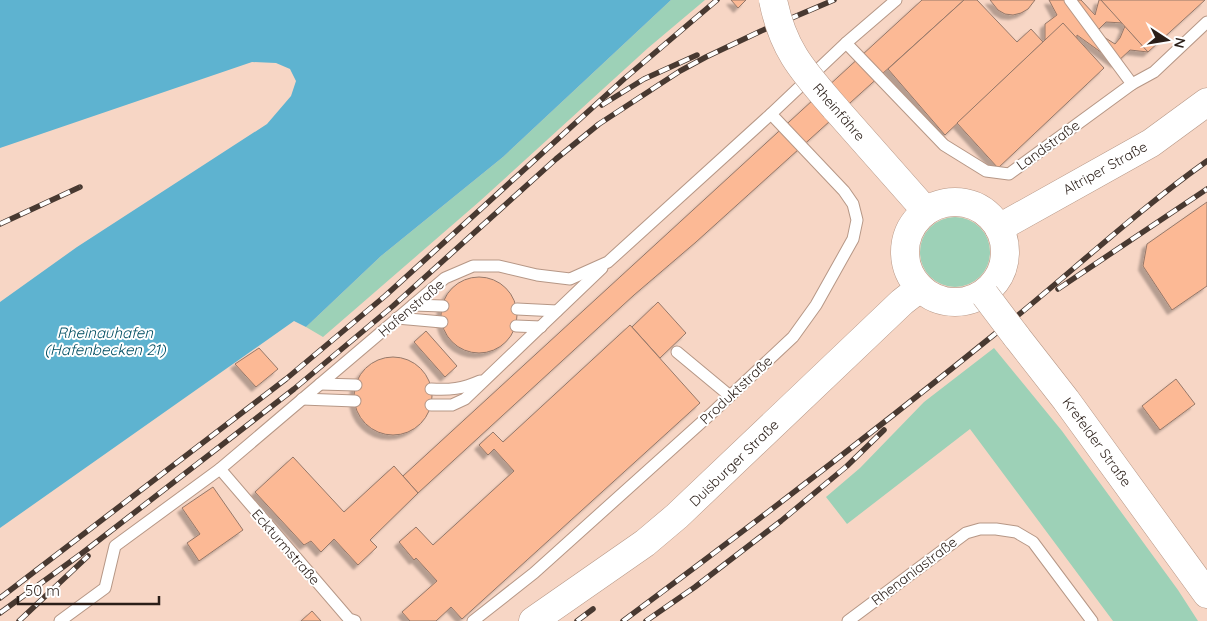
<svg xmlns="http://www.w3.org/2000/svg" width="1207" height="621" viewBox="0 0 1207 621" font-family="Quicksand,sans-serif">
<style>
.green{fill:#9dd1b7}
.water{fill:#5eb3d0}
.building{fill:#fcb995;stroke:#967869;filter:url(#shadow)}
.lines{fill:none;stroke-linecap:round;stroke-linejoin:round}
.service-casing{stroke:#b69786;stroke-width:13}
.tertiary-casing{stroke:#b69786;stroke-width:29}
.service{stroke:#fff;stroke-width:11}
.tertiary{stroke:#fff;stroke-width:28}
.rail-casing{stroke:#483931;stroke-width:5.5}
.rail{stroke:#fff;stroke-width:4;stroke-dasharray:11;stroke-linecap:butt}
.tertiary-bridge-casing{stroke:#b69786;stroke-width:29;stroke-linecap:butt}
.tertiary-bridge{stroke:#fff;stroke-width:28}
.labels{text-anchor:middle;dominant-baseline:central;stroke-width:4;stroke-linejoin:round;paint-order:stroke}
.street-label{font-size:14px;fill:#2a1e18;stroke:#fff}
.water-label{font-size:15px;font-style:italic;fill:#004e62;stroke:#fff}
</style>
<defs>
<filter id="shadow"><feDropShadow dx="-4.5" dy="4.5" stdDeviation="1" flood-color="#0004"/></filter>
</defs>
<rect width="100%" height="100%" fill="#f7d6c5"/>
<g class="green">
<path d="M671,0H705L648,48L480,201L323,337L306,327L381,256L503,157Z"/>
<circle cx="955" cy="252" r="35"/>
<path d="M994,348L1062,431L1178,590L1198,621H1113L970,429L847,524L826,497L860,468L924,402Z"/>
</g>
<path class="water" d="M0,0H671L503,157L381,256L306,327L294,321L0,528V302L77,247L267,124L291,96L296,81L290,69L276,63L252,62L0,148Z"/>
<g class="building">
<path d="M731,0H746L738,8Z"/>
<path d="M922,0H964L696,242L634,295L418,493L403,476Z"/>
<path d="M964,0H977L1017,42L1031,29L1043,42L945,135L888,69Z"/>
<path d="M990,0H1035L1028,9L1021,13L1013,15L1005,14L998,10Z"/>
<path d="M1049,0H1081L1095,15L1099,0H1101L1123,23L1106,22L1096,32L1115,44L1120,38L1125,26L1148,52L1130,50L1116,63L1077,35L1075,88L1045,114L1023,90L1045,70V24L1057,15Z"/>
<path d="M1101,0H1205L1148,52Z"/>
<path d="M1063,23L1104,68L998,168L957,123Z"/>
<path d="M1207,202V286L1172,310L1143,266L1147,244Z"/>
<circle cx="479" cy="315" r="38"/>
<path d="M658,302L686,333L660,358L632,327Z"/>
<path d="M630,325L700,403L462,619L451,607L436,621H410L402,612L437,581L416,558L414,560L399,542L416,527L433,545L514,471L494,449L488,455L479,445L493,432L503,442Z"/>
<path d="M426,331L457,366L445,377L414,342Z"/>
<path d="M259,348L278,369L256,387L235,364Z"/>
<circle cx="393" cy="396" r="39"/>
<path d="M1176,379L1195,404L1160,430L1142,406Z"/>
<path d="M293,457L344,512L394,466L418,493L370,540L377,547L358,565L334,539L321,552L311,541L304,545L255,492Z"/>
<path d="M213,487L243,530L199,561L187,543L200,534L182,508Z"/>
<path d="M312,611L321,621H301Z"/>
</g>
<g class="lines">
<g class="service-casing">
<g id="service">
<path d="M1070,0L1132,84"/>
<path d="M846,43L944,145L986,171L1009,174L1132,84L1154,72L1207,22"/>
<path d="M413,305L443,306"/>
<path d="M517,309L557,311"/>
<path d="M397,318L442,322"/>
<path d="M516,326L541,327"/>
<path d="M677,352L730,396"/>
<path d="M320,384L356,385"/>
<path d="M431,389C450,390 462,389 480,381"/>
<path d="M302,399L355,401"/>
<path d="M431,405H452L465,399L602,268"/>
<path d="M220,469L349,619L355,621"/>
<path d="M60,621L105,588L115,546L220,469L445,278L473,266H499L537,275L570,279L608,262L771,114L846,43L896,0"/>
<path d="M473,621L534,573L713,412L793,337L816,305L853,239L857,220L853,204L844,191L771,114"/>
<path d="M848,621L966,533L980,529H996L1016,532L1033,542L1092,621"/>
</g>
</g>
<g class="tertiary-casing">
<g id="tertiary">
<path d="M835,108L926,211"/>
<circle cx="955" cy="252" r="50"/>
<path d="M999,228L1151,143L1207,102"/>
<path d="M1016,336L1066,400L1207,594"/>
<path d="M533,621L645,543L677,516L902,302L920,288"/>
</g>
</g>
<use href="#service" class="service"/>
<use href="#tertiary" class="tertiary"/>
<g class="rail-casing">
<g id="rail">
<path d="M602,105L644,79L697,55"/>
<path d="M0,224L80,187"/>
<path d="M1058,289L1207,189"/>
<path d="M0,598L286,379L385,296L624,79L717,0"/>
<path d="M0,613L81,554L294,389L393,306L556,159L599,124L680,71L706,57L761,31L834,0"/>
<path d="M19,621L88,556"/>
<path d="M577,621L593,609"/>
<path d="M623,621C754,524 884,424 1011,321C1076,268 1138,210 1207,161"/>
<path d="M646,621L695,587L781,521L847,466L884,430"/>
</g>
</g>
<use href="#rail" class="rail"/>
<g class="tertiary-bridge-casing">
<g id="tertiary-bridge">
<path d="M773,0C783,50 803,71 835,108"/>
<path d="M985,295L1016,336"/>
</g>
</g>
<use href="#tertiary-bridge" class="tertiary-bridge"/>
</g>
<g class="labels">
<g class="street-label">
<text transform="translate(839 112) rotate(49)">Rheinfähre</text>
<text transform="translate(1048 145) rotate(-36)">Landstraße</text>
<text transform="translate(1105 168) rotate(-29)">Altriper Straße</text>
<text transform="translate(411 308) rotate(-40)">Hafenstraße</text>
<text transform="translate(736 390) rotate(-43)">Produktstraße</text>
<text transform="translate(1097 442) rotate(54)">Krefelder Straße</text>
<text transform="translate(734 463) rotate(-44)">Duisburger Straße</text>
<text transform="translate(286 547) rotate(49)">Eckturmstraße</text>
<text transform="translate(914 571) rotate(-37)">Rhenaniastraße</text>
</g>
<g class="water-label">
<text x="105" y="332">Rheinauhafen<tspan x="105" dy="17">(Hafenbecken 21)</tspan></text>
</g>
</g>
<g transform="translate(1167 40) rotate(102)" stroke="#ffffff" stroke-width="4" paint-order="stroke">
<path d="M0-4L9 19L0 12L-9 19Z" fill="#2a1e18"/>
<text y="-8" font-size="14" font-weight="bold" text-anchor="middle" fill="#2a1e18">N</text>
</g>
<path d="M18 596v8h141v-8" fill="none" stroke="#2a1e18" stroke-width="2.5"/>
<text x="25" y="596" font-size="15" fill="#2a1e18" stroke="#ffffff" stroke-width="4" paint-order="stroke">50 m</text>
</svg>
